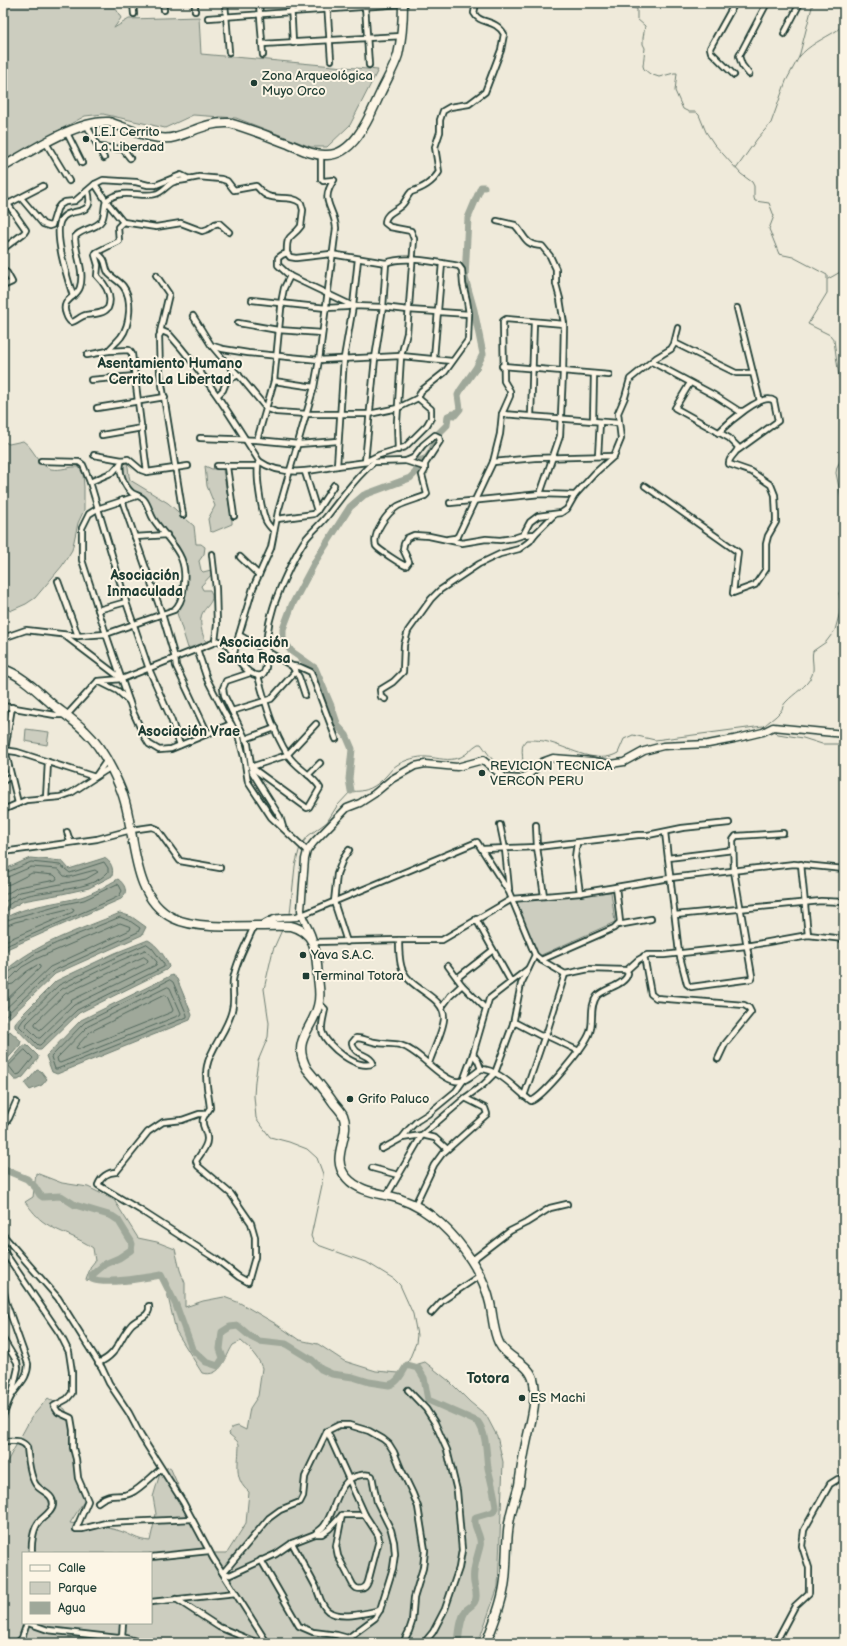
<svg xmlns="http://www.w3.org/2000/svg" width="847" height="1646" viewBox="0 0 847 1646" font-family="'Balsamiq Sans',sans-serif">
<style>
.green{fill:#cccdbf;stroke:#76857a;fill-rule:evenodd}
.water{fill:#9fa89a;stroke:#6c7d71}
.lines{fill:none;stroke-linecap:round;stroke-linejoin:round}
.shore{stroke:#52685d;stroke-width:1}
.stream{stroke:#6c7d71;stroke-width:1}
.river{stroke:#9fa89a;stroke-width:7}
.street-casing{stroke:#1f3d34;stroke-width:8}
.secondary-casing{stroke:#1f3d34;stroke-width:9}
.highway-casing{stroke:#1f3d34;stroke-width:11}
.street{stroke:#fcf5e5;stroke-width:4.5}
.secondary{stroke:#fcf5e5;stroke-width:6}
.highway{stroke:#fcf5e5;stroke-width:8}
.poi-dot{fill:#1f3d34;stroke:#fcf5e5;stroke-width:1.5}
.labels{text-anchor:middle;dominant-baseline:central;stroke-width:4;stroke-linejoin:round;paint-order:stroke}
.poi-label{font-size:13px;fill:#1f3d34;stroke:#fcf5e5;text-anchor:start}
.neighbourhood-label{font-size:14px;font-weight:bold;fill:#1f3d34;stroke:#fcf5e5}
.quarter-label{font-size:15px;font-weight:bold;fill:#1f3d34;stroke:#fcf5e5}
</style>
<rect width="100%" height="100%" fill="#efeada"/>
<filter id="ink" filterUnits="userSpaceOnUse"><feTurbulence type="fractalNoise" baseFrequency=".025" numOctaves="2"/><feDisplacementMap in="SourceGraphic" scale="8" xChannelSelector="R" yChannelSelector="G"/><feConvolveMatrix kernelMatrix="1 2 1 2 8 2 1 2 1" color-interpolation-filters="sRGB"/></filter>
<g filter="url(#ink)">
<g class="green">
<path d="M3,3H113L121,18L114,28L129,19L199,17L201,54L378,70L350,125L327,147H311L236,118L193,115L165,128L103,114L85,116L3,161Z"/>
<path d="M3,441L9,444L23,441C34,448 38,466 51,469C61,471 70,466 79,467L83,474L84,487V510L78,523L72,550L62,566L35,598L26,604L10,611L3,603Z"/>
<path d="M124,463H127C129,468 128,474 130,480L168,503L194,526L196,544H201L205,547L204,554L199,561L201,570L203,572L211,570L212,574L201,586L203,590H210C216,601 207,605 203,612C198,619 202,637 207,643L188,648L176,610L187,580V569L184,558L178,545L157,524L143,499L128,490L124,482Z"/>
<path d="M205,466L212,469L222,468L223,470L232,521V524L213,532L210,531L208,519L215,506L207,486Z"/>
<path d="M26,729L49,732L47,745L25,741Z"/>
<path d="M611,892L615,922L539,956L513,901Z"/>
<path d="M36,1173L62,1183L88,1187L114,1200L138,1238L157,1242L175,1249L180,1270L185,1283V1307L203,1301L224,1297L240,1303L276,1324L299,1340L318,1344L344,1361L376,1371L399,1373L405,1368L425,1362L449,1381L470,1402L486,1415L497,1436L503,1462L498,1587L478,1643H3V1548L6,1513V1503L3,1501V1469L31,1418L48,1398L65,1409L70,1419L77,1453L76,1472L84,1485L86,1498L70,1523C87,1525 104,1526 120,1531C133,1535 136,1540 150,1541L156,1514L153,1497L161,1470L170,1467L198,1531L214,1553H227L246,1523L249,1492C233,1479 239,1463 239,1444L237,1441L229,1434L231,1428L238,1426L246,1430L250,1408L258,1396L262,1368L259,1361L250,1349L241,1341L233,1345C225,1357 222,1378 202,1373L176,1331L165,1284L160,1277C145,1274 135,1282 122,1283C110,1283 98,1282 86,1280L91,1266L95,1261L93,1248C78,1237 60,1233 45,1223C37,1218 31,1209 25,1202L33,1197ZM23,1553H151V1623H23Z"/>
</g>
<g class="water">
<path d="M30,858L62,861L69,869L104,858C111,861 114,869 112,876L89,888L62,894L23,901L3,913V870Z"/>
<path d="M118,879C125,884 129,893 121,899L9,948L3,956V919C26,905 56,904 81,897C94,893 107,885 118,879Z"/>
<path d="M120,913L132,917L146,927L142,935L55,974L7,1020H3V973C35,943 80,930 120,913Z"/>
<path d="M148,940C156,944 167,958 169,967L166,970L79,1013L41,1050H37L15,1027V1023L20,1017L56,981L115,953Z"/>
<path d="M172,975L177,979L192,1015L190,1020L57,1074L52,1072L46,1056L81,1020Z"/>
<path d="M10,1031L21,1041L20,1045L3,1064V1038Z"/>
<path d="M24,1045L28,1046L38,1056V1059L23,1077L18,1080H15L5,1069V1067Z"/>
<path d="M37,1070L41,1071L47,1079L42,1085L30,1090L25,1084Z"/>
</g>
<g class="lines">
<g class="shore">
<path d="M3,874L31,862L60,865L70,873L104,862L108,868V872C91,892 45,889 22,897C15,899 9,905 3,909"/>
<path d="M3,879L31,867L58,869L64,876L69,877L95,870L98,872L86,879L20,892L3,903"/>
<path d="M3,885L10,884L32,873L54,875L57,878L56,880L18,887L3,896"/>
<path d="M3,922L13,918L55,906L84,900L117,884L119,885L122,891L119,896L111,900L8,945L3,950"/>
<path d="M3,927L15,922L72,908L74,909L73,912L3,942"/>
<path d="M147,944L152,948L164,964V967L77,1010L40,1045H38L19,1026L23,1020L59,985L117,957Z"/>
<path d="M146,950L157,962L156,965L74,1005L40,1038H38L26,1026L27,1023L62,989L119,961Z"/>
<path d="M144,957L148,960L147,963L72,1000L40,1030L35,1026V1023L65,994Z"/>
<path d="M3,975C8,975 28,957 36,953C63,939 92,929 120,917L130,921L140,928L138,932L53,971L6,1015L3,1016"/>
<path d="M3,980L10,979L22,967L38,958L120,923L131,927L130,930L50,967L3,1011"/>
<path d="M170,980L173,982L187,1015V1017L57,1069H55L51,1057L84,1023Z"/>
<path d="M3,986L13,984L26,972L37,965L40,966V968L3,1003"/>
<path d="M168,987L170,988L181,1013L180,1015L60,1063L58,1062L57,1058L87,1027Z"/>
<path d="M165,995L167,996L173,1010L172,1012L79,1049L76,1048L77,1046L90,1032Z"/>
<path d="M25,1050L33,1058L20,1074L16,1075L9,1066Z"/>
</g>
<g class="stream">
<path d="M629,3L631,7L637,9V19L645,26L643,38V44L645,48L643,66L644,69L650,74L659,77L674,73H677L675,91L683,109L689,112H696L699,115L706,132L714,144L741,174L752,182L754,186V198L755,201L769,203L774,216L769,229L779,254L793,257L827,275V293L808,324L830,335L834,340L840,385L844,389"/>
<path d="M799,57C809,45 823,39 836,31C840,29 841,24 844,21"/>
<path d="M736,169L757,139L771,123L786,81L799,57L813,3"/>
<path d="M828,279L842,271L844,250"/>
<path d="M844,454L837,467L836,473L844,512"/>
<path d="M764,726C769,721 775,718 780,712C783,709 783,704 786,702C794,693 807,687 812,675C815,667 811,659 813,651L826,642L835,630L840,612L841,603L839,593L842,589L841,579L844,573"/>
<path d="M773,731L778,734L803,738L822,744H844"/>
<path d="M302,844L308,836L327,822L337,806L351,791C366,793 377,786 386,776C390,772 393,767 397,765C405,760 418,756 427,757C439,758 448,762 461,757C468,754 472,747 478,744H481C489,754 502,778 519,774C528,764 517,748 526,740C534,740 543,740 551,743C572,749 597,765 618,753L624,739L633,735L655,740L763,726L766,728"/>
<path d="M290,914L295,866L300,847"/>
<path d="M282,930L273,950L264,989L269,1023L268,1037L258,1061L255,1081L254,1096L256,1118L270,1137L289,1142L307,1149L317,1158L323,1174L322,1185L311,1236L313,1241L318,1245L368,1263L394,1279L400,1285L413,1314L417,1335L416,1343L407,1365"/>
</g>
<g class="river">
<path d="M351,791L349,779L352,749L346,735L338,726L332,708L315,668L291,651L283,639V629L292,605L316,560L350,507L364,495L410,478L416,472L419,461L427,458L431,452L439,433L447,425L448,416L453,414L455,415L460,409L458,395L460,391L476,368L483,354L474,310L465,278L468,218L481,187H484"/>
<path d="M3,1169L27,1179L35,1187L40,1195L43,1197L61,1196L75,1205L112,1216L118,1220L131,1241L132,1244L131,1250L119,1258L105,1264L92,1275V1279C106,1285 144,1278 161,1275L176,1305L192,1349L206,1362L218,1366L223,1358L220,1349L222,1332L230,1327L238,1326L251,1337L259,1341L286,1344L312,1360L321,1369L332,1374L353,1377L369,1382L389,1385C398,1383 402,1373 407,1365L418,1368L424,1378L428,1400L478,1422C487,1435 486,1453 488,1468C491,1482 495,1494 496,1508L493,1512L476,1517C471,1526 483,1536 480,1546C477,1559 472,1570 474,1583C475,1588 478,1596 475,1601C474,1605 469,1607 466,1610C460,1619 459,1633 458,1643"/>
</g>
<g class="street-casing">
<g id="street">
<path d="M133,3L134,14"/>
<path d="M163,3L164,10"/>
<path d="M195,3V11"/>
<path d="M225,3L229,52"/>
<path d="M259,3L263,55"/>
<path d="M291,3L293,43"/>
<path d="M327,3L331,60"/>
<path d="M365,5L369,65"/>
<path d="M208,18L403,4"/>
<path d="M784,34L800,3"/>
<path d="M262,44L402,36"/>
<path d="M749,74L742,65L739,56L767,3"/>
<path d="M734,75L711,52L710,48L735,3"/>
<path d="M86,124L104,158"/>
<path d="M67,133L82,163"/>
<path d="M46,143L69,181"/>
<path d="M98,147L123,149L130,158"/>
<path d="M95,184L106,201C104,206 105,214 102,220C96,230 81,228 75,237C75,253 85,271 80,287C77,298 60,299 66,314C67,317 68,320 71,322C76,322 80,316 86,315C94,314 103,314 108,308C113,296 105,284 97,276L98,265L95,255L97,252L119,241L118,227L123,222L156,227L181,223L202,231L208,229L215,224L219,223L229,232"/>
<path d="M3,197L26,230L24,233L3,249"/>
<path d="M21,198L43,224L49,226L52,225L57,209L60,205L65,202L75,201L95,184L103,180L136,182L148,185H156L181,175L189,179L199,177L221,179L227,181L234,190L256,186C260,189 262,194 268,196C279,200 291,195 301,203L303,210L301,226C292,239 286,233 287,253"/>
<path d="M3,208L8,204L43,186"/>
<path d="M497,221L515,225C526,237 524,245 542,246L550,256L556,269V284L560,299L564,324L563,372L560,436L540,494"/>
<path d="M123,222L106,201C122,187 140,198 155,194C163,193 167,184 174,182C179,180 184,181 189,179"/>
<path d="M386,263L383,307L375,358L365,462L379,455L405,447L427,425L431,418V409L418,398"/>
<path d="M3,270L7,273L12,282L3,286"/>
<path d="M156,275L169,294L160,332"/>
<path d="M73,296C68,280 53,234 61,220C69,205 96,220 88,191"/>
<path d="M252,300L326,308L346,307L353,306L383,307L408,310L469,314"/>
<path d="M737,308L760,401"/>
<path d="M193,316L211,345L222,358L242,379L266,408L276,412L307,414H369L398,408L418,398L421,391L445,372L468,340L469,314L467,301L463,284L462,270L459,266C439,263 404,255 386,263L331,254L296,258L290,257L287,253L282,255L278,258V265L290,276L353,306"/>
<path d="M238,323L278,330L322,333"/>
<path d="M675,343L736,373H753"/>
<path d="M213,346L223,349L248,353L319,360L401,356L452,361"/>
<path d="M108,351L129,350L132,354L147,472"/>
<path d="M87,355L108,351C112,346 117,342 121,337C130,325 133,299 123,286C119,281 113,278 109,274C103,266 109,260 96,253"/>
<path d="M434,358L442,263"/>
<path d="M652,362L714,395L739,411H743"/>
<path d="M502,366L609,375"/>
<path d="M91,380L135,376"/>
<path d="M274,381L314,387"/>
<path d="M218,395L223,390L227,380L239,375"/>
<path d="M97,408L165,397"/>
<path d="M502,414L618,423"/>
<path d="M531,416L534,322"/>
<path d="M593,421L594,374"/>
<path d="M718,433C727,424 763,391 774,401L778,421L738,450"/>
<path d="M102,435L142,428"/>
<path d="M200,438L257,440L274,381L282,298L284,288L290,276"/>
<path d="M257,440L299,444L338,441"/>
<path d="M398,450L397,422L401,356L407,333L414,239L411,231L390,227L385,223C385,213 396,211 402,205C406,201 407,196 411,192C423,188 432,183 439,172L435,147L440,132V120L443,111L450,107L469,104L485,92L501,50L504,34C495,18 480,25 474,13L476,3"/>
<path d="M598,456L600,422"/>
<path d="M122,460L128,459L141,470L147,472L188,466"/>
<path d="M41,461L79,462L83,465L90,482L126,602L149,669L171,719L180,745"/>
<path d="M259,461C281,477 312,471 337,466L344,358L353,306L358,259"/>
<path d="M406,461L424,467"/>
<path d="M493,462L535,458L614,456"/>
<path d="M217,466H257"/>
<path d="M337,466L367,462"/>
<path d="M227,467L234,516"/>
<path d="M305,472L317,511"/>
<path d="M90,482L113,472L120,464"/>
<path d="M645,486L738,552L733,593L755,585L766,569V544L768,536L776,522V516L775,495L771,485L752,472L729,464C728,457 737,454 738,447L729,438L675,408L690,383"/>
<path d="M137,496L97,509L89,514L82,528V560L106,634L133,712L144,736L149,744L159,750L171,749L231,724"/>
<path d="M122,500L162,614L175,658L176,666L208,734"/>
<path d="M450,503L540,494L575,495"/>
<path d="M183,515L160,372L159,336L162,331L169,334C205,374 231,416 259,461C255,473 261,509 266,521C268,525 271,528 274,531"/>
<path d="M277,519L314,514L317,511L334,485"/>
<path d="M523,535L535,534L554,515"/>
<path d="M135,537L167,535"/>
<path d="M448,539L455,538L458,536L493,462L500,434L502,414L510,396V391L504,381L503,321L506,319L564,324"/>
<path d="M212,554L216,589L217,625L215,641"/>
<path d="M240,557L259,575"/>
<path d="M58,581L78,636"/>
<path d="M98,610L126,602"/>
<path d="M64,635L122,679"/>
<path d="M3,638L26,630L78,636L106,634L174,610C180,605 182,599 183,591C190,555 172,546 154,520C150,514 149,507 145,501C142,496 137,496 132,493C124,486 117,470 122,460L94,455"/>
<path d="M197,649L207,679L225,714L238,735L244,757L248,782L271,817L307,851"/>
<path d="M234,653L239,635"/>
<path d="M292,666L300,667L311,672L336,739"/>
<path d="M250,673L226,681L223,688L224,695L248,744L252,772L280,817L283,827"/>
<path d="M98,681L122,679L218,641L224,642L228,646C236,656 248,679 262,675C268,670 266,659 266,652C266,631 272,608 280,589C286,575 297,552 305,540C312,531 321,524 328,515C342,497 356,477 374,462L406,461L413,458L423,445L435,435L439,437L440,441L425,464V470L422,475L427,494L425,496C417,499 406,502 398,506C387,513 372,533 376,546C379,550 402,565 406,566L409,562L403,549L404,544L407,538L414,535L429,536L462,543L486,539L500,540L514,538L523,535L530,522L538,516L561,513L567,509L575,495L595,473L614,456L621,439L618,413L625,397L630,379L656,358L671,349L674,344L678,328"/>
<path d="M305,695L299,677L292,666L239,635L253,588L271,548L278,512L314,387L319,360L336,228C334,206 319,202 334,180L323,181L321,179V155"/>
<path d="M385,699L381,697L380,690L393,682L403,672L404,645L408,631L431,599L440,590L479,564L500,554L519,549L530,541L535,534"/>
<path d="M3,706L55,715H67L98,681L118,691L129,701"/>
<path d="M12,707L5,750L18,803"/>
<path d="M232,711L271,699L296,671"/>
<path d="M245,739L275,728"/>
<path d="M3,750L17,752L95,777L107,760"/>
<path d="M251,767L307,808L309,807L320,788C313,775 296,768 288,755C273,732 265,702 258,676"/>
<path d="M251,767L287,755L316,724"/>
<path d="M308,775L320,763"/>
<path d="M3,781L11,776"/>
<path d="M46,798L48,762"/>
<path d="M3,810L26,800L60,797L71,793L111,767"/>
<path d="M500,825L505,849L509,889"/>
<path d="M536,825L537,847L544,896"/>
<path d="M67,832L70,841"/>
<path d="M665,832L679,953L687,984L691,987L751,979L752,976L734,871L733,840L736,836L783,833"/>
<path d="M577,843L575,857L580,893"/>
<path d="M483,849L537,847L638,835H648L682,828L729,823"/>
<path d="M3,852L97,839L131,830L152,827L157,829L180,861L220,868"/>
<path d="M668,858L733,850"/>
<path d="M801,864L808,935"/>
<path d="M302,915L477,842L509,892L535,955L541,960L565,974L589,969L625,970L628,973C626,985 605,988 597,996C589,1006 594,1021 590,1032C586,1045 543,1097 531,1101C517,1091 499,1069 481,1069C473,1074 466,1083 455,1081C442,1079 424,1058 412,1051C397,1040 390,1046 374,1042C368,1041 363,1038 356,1038L352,1043C355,1057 369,1053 373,1063C359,1072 326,1046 322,1031C321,1024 324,1016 325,1009L319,1003"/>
<path d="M675,915L821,901L844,902"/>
<path d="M476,919L511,982"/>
<path d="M618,925L651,919"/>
<path d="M313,942L399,940"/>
<path d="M347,942L334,902L337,874L343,859L349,850"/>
<path d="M644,956L651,994L656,998L744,1005L749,1008L751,1012L725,1044L718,1059"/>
<path d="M541,960L614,928L620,922L616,887"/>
<path d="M448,966L462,985"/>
<path d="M627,970L638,960L647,955H664L746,946L808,935L844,939"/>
<path d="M457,978L493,950"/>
<path d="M442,1007L450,996L462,985L485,1008"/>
<path d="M513,1024L521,984L535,955"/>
<path d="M473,1054L478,1061L481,1069"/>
<path d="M429,1063C433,1051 443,1031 444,1019C445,996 412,991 403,971C399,963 399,949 399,940H442L512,899L580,893L670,878L794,864L844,869"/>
<path d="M524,1096L545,1035L579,1051"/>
<path d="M206,1114H199L182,1120L163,1122L148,1132L116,1172C108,1172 101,1177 98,1185L140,1210L216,1259L239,1277L248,1282L255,1257V1237L251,1223L231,1194L198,1166L196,1161C200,1154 208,1146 207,1138C207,1131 201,1126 203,1119C204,1115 208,1112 210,1108C209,1095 204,1079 207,1066C210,1048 228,1030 232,1010C235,1000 232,990 233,980C236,961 247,943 254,926"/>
<path d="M3,1126L9,1118L16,1102"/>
<path d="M402,1138L409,1129L417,1121L428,1114L456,1091L463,1081L473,1054L489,999L528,969"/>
<path d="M382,1149L402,1138L422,1135L435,1138L447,1149"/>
<path d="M372,1168L398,1175"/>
<path d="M387,1195L422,1135L465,1098L483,1085L495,1073L513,1024L516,1023L541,1036L545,1035L547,1032L565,974"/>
<path d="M415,1205L434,1165L442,1154L487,1114L485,1108L465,1098"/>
<path d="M3,1235L58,1298L102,1368L109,1383L129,1413L141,1436L183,1502L213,1558L267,1643"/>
<path d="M3,1250L60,1334L69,1352L72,1372V1393L67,1399L54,1406L58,1412L71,1418L73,1430V1448L76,1459L78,1478L88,1501L76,1529H82L106,1523L192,1519"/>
<path d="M471,1261L510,1231L526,1223L550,1208L567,1204"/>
<path d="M3,1287L6,1302L28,1364C28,1378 19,1384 12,1395C8,1401 6,1409 3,1416"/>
<path d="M431,1313L442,1301L479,1276"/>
<path d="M3,1339L17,1362L18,1368L12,1394"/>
<path d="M98,1363C118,1355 118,1340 131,1325C137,1318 151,1317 149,1306"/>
<path d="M408,1390L426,1409L435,1423L447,1450L457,1491L462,1550L459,1568L445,1609L433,1632L424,1643"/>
<path d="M327,1431L365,1515L378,1535L379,1540L368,1582C366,1588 362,1590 356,1588L353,1585L338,1556L336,1546L342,1515"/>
<path d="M3,1441C11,1441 22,1439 27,1447C28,1457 30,1479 37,1486C42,1492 53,1494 53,1504C53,1512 42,1517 38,1523C33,1530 31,1545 32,1553"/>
<path d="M98,1502C112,1491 118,1499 131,1493C140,1489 152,1476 161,1469"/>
<path d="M315,1534C318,1531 322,1529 324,1526C337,1510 336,1478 361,1475C366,1474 368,1474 372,1476L377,1502L391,1530L394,1542L395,1554L393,1568L380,1610L375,1618L348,1638L331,1643"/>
<path d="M292,1543C300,1558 308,1572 316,1587C319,1594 321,1606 328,1611C340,1620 367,1613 380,1610"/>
<path d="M151,1557L209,1551"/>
<path d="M261,1560L299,1626L313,1632L337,1635L348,1638L358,1643"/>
<path d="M223,1573L269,1518L280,1510L300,1502L303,1496L305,1477L327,1431L339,1425H349L369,1431L383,1439L389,1444L394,1452L401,1469L413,1494L418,1507L425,1550L423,1568L414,1598L412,1622L409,1631L403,1643"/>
<path d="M223,1573L230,1575L276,1554L292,1543L315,1534H322L329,1529L342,1515H365"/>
<path d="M176,1599L219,1627L258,1643"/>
<path d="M151,1602L236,1593"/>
<path d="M28,1623L48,1630L118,1638L122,1637L143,1643"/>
<path d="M17,1643L22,1638L27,1623"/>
<path d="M118,1643L122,1637L123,1623"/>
<path d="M776,1643L778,1638L795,1606L809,1593V1568L802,1546L804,1530L830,1484L838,1479H844"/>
</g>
</g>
<g class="secondary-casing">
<g id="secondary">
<path d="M262,925C267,923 273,918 280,918C289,916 292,920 302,915"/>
<path d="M313,941C311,929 302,921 301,910L305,859L307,851L314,842L347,808L360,803L374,794L392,779L415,766L425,764L457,767L483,760L505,778L521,779L533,771L542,762L553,758L593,761L611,764L624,762L644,751L663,746L708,744L734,739L763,732L773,727L844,734"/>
</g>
</g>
<g class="highway-casing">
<g id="highway">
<path d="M3,167C31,151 77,120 109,122C127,128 156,143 175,137C195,131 207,122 229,123C248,128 267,136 286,143C299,148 313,156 327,155C355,155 370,115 380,94C386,81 394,68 398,55C402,38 403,20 403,3"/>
<path d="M3,669C22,675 38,692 52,704C63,713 75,721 85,731C100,745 111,766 119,785C138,826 127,895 173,918C201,932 259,924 291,926C318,933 316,954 318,978C319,987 321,996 318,1006C312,1031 291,1040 307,1069C316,1080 325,1090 333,1102C336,1106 341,1111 343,1115C352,1137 328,1157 347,1178C360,1193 383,1193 400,1199C415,1204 430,1214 441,1224C462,1243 484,1275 490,1303C493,1316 493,1331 499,1343C507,1360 531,1362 534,1383C537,1403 530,1424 526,1444C523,1457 521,1471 519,1485C516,1496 512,1507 510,1518C505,1541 508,1564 504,1587C501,1606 493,1625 486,1643"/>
</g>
</g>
<use href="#street" class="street"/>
<use href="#secondary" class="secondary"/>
<use href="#highway" class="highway"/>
</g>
</g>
<g class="poi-dot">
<circle cx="254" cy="83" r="4"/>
<circle cx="86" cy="139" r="4"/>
<circle cx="482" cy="773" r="4"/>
<circle cx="303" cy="955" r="4"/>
<rect x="302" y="972" width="8" height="8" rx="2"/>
<circle cx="350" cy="1099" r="4"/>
<circle cx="522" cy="1398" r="4"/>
</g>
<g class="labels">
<g class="poi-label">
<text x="262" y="76">Zona Arqueológica<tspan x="262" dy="15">Muyo Orco</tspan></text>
<text x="94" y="132">I.E.I Cerrito<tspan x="94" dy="15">La Liberdad</tspan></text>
<text x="490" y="766">REVICION TECNICA<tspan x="490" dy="15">VERCON PERU</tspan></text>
<text x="311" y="955">Yava S.A.C.</text>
<text x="314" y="976">Terminal Totora</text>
<text x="358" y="1099">Grifo Paluco</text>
<text x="530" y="1398">ES Machi</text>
</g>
<g class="neighbourhood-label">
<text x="170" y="363">Asentamiento Humano<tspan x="170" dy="16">Cerrito La Libertad</tspan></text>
<text x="145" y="575">Asociación<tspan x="145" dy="16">Inmaculada</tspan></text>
<text x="254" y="642">Asociación<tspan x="254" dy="16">Santa Rosa</tspan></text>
<text x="189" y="731">Asociación Vrae</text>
</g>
<g class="quarter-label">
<text x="488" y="1378">Totora</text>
</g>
</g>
<rect width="847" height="1646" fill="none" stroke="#fcf5e5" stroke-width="16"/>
<rect x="8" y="8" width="831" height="1630" fill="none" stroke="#1f3d34" stroke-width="1.5" filter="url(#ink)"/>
<rect x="22" y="1552" width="130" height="72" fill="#fcf5e5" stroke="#a4ab9e"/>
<rect x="30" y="1565" width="20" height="6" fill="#fcf5e5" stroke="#a4ab9e"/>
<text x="58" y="1572" font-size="12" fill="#1f3d34">Calle</text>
<rect x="30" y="1582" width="20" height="12" fill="#cccdbf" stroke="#a4ab9e"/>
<text x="58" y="1592" font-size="12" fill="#1f3d34">Parque</text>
<rect x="30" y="1602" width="20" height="12" fill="#9fa89a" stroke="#a4ab9e"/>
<text x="58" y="1612" font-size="12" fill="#1f3d34">Agua</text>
</svg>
